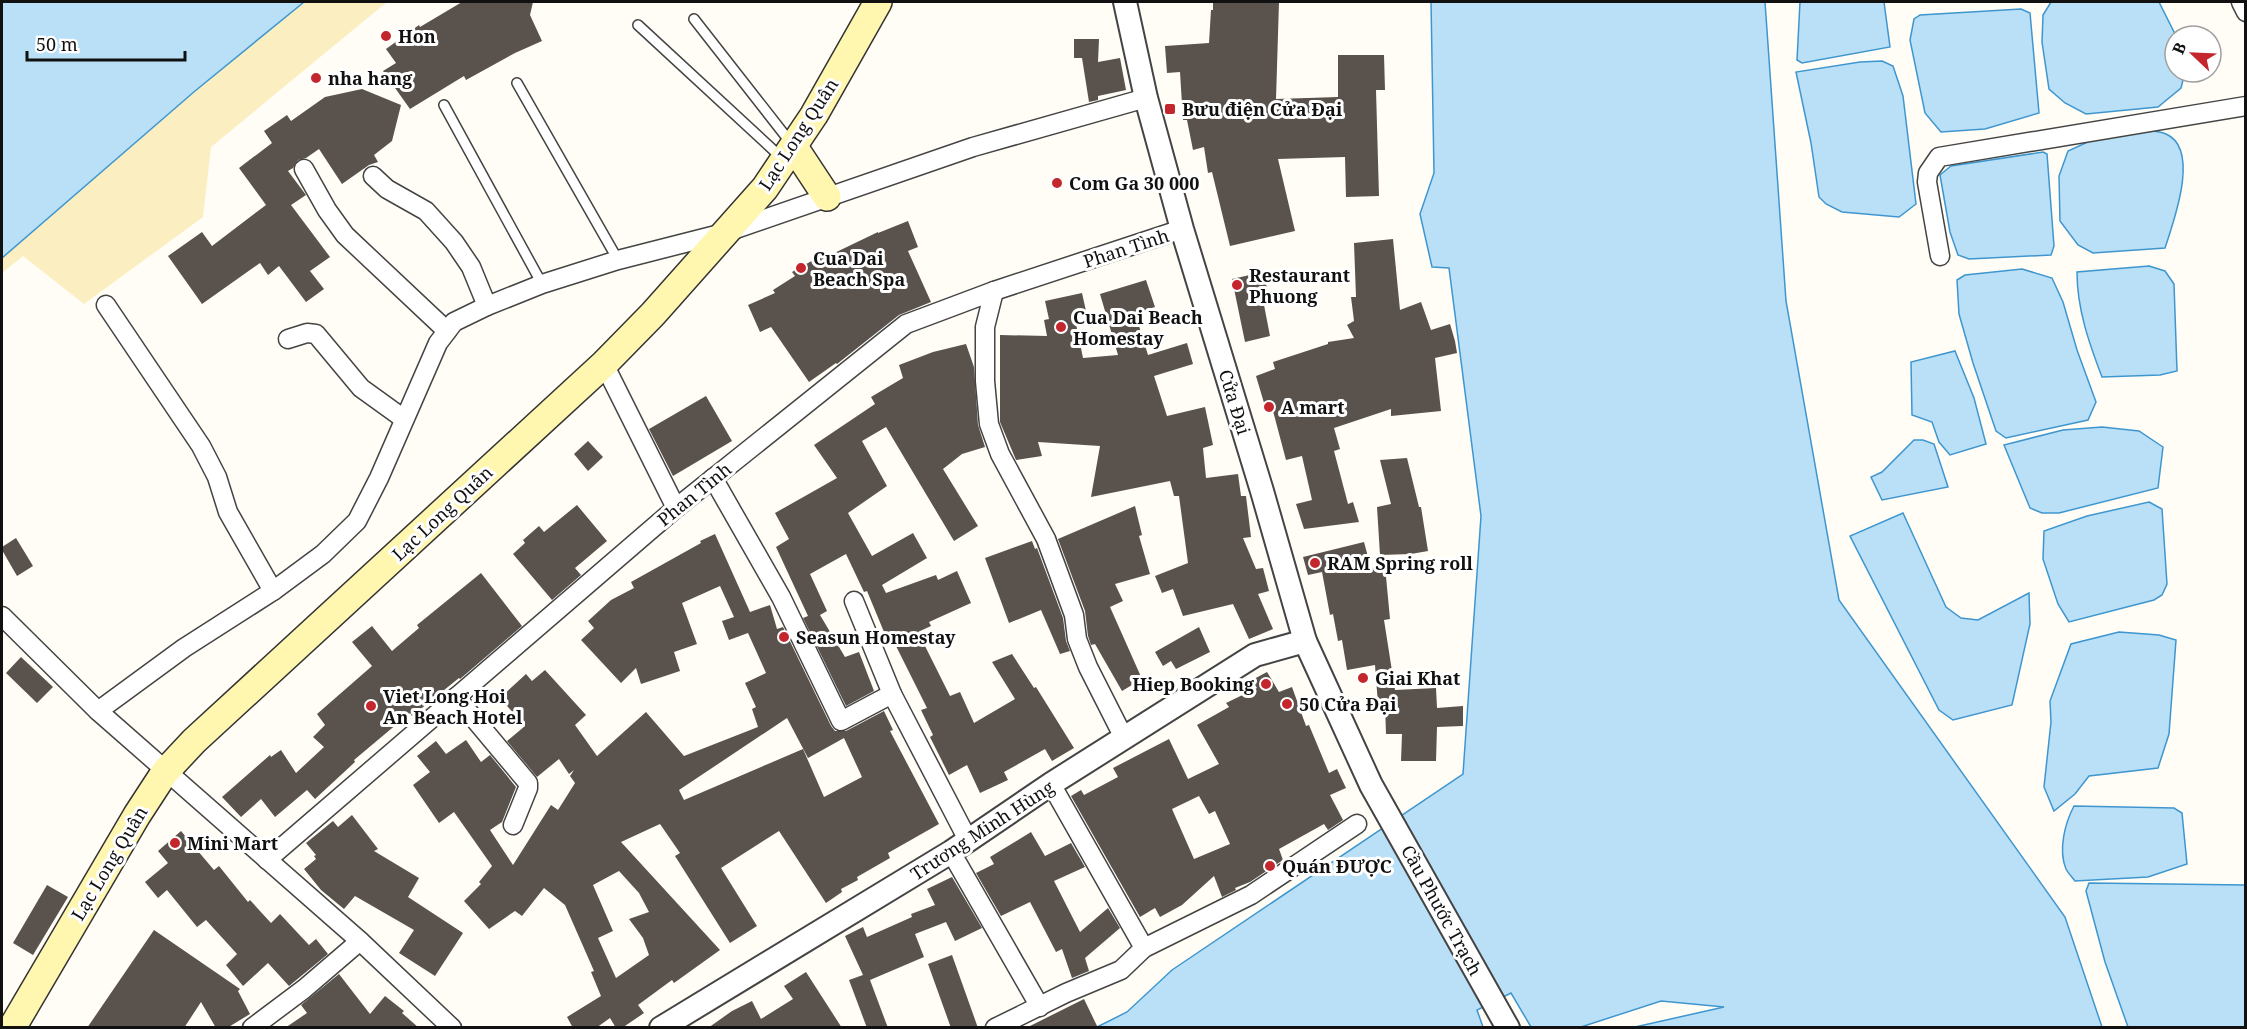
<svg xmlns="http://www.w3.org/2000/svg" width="2247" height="1029" viewBox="0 0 2247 1029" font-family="'Noto Serif',serif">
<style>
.sand{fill:#fbeec1}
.water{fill:#b9e0f7;stroke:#3f96cf;stroke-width:1.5}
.building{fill:#5a524d;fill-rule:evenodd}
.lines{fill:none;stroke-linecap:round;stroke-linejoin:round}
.service-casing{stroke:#444;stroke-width:12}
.minor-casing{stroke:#444;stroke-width:21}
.tertiary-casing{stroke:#444;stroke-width:26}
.secondary-casing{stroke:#333;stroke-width:30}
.service{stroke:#fff;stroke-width:9}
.minor{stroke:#fff;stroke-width:18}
.tertiary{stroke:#fff;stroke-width:22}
.secondary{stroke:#fff6b0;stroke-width:27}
.poi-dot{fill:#c4262e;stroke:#fff;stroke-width:2}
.labels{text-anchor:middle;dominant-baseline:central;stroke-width:6;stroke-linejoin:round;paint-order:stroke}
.poi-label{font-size:18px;font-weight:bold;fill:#111;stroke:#fff;text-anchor:start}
.street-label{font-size:18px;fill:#111;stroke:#fff}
</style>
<rect width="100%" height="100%" fill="#fffdf5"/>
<path class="sand" d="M304,2H387L211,147L203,217L84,304L23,256L2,273V258L195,91Z"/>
<g class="water">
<path d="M2,2H304L195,91L2,258Z"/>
<path d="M1431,2H1765L1786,301L1839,600L2065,917L2102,1027H1635L1724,1007L1661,1001L1581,1027H1531L1511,993L1477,1010L1483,1027L1095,1028L1127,1012L1172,970L1463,774L1481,516L1449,268L1432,267L1420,214L1434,173Z"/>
<path d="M1800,2H1884L1890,47L1802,63L1797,60Z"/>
<path d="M2051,2H2159L2176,36L2175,72H2185L2181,88L2158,107L2086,114L2065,103L2049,89L2042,42L2043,15Z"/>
<path d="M2021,9L2030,13L2039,113L1985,129L1941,132L1925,113L1910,40L1914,19L1920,15Z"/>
<path d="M1882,61L1893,66L1903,96L1916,204L1899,217L1842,212L1826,204L1819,197L1811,143L1796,72L1860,62Z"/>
<path d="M2138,130C2146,131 2158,130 2166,134C2201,149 2173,223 2165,248L2093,253L2078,245L2060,221L2059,176L2068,151L2092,140Z"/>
<path d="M2043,152L2047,154L2054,246L2051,255L1969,259L1958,255L1950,232L1940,175L1951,166Z"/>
<path d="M2149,266L2165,271L2174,284L2177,371L2160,375L2102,377C2089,343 2077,309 2077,272Z"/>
<path d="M2022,269L2052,278L2063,302L2077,350L2096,402L2088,420L2006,438L1996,431L1973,363L1959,314L1957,280L1965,275Z"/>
<path d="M1955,351L1974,398L1986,444L1950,455L1939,442L1932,422L1912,415L1911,362Z"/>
<path d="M2102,427L2139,431L2163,447L2158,488L2059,513H2042L2030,508L2004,445L2063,430Z"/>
<path d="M1914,440H1923L1934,444L1948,487L1882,500L1871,477L1882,472Z"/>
<path d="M2149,502L2162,509L2167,584L2162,595L2154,600L2069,622L2058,604L2043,559L2044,531L2087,516Z"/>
<path d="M1903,513L1946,607L1961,618L1978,620L2029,593L2030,624L2012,705L1953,720L1939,710L1850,536Z"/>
<path d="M2119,632L2159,635L2176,640L2169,734L2158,768L2089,776L2075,794L2054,811L2044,787L2051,722L2050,701L2071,644Z"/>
<path d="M2074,806L2174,808L2182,813L2187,864L2148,877L2075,881C2072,877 2068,873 2066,869C2058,850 2065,823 2074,806Z"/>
<path d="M2089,883L2245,885V1027H2128L2105,962L2086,891Z"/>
</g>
<g class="building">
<path d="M462,2H533L530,15L542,41L515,53L466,80L464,76L410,109L383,71L396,63L386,49L419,25L420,27Z"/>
<path d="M1213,2H1279L1276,99L1338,97V55H1384L1385,90H1376L1379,196L1346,197L1345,157L1278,159L1295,231L1230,246L1212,172L1208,173L1204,147L1193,150L1187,120H1183L1180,72L1167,73L1165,46L1209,43L1211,10H1213Z"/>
<path d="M1074,39H1099L1098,62L1120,58L1126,90L1098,96V100L1089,102L1082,58H1074Z"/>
<path d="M362,89L401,105L392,141L374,155L378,162L369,165L342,184L319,149L306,158L298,160L293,168L288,171L306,195L291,205L330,257L310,271L324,289L306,302L279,266L268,275L260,263L202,304L168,256L202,232L212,246L266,205L239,168L272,143L264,131L287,115L291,121L325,97Z"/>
<path d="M908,221L918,247L908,251L931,302L899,315L837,364L836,363L809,382L771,327L760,332L748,305L775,293L773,290L795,276L792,272L824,254L826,257L878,232V233Z"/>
<path d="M1393,239L1400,310L1421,302L1431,330L1450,324L1455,341L1457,353L1435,358L1441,411L1391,416V409L1334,428L1340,449L1334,451L1348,504L1353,502L1359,522L1304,529L1296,504L1312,500L1302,456L1286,460L1273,411L1267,413L1256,376L1275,369L1273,362L1328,344V342L1354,338L1347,325L1354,321L1351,297H1356L1354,243Z"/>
<path d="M1263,272L1271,303L1264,305L1270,336L1245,342L1232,279Z"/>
<path d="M1146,280L1155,307L1135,313L1148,355L1187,343L1193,364L1154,376L1167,416L1205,407L1213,445L1203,448L1206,478L1238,474L1241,496H1246L1251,537L1243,538L1256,569L1263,568L1269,591L1258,594L1273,629L1249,639L1233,604L1183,616L1173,589L1162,593L1155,576L1188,563L1179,496H1174L1170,481L1091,497L1100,446L1038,442L1042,456L1016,460L1000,422V335L1047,336L1044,320L1049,319L1045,301L1082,293L1086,311L1074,314L1083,358L1118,355L1100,294Z"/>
<path d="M966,344L974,367L978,425L985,447L962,454L943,469L978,526L954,541L886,427L862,441L887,486L848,513L872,556L913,533L927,558L882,585L886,593L936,575L938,580L957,571L971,603L929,622L931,626L918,632L950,696L960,692L974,723L1015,699L992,662L1012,654L1034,688L1036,687L1074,748L1052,761L1045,749L1004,772L1008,780L980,793L967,765L949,775L930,737L933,735L921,710L927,708L894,642L889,644L867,591L864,592L846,554L810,574L827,611L820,615L845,657L859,652L874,691L846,706L803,618L808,616L776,547L789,539L775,513L837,478L814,445L875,404L871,397L903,378L899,365L933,352Z"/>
<path d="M706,396L732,441L673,476L649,429Z"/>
<path d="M588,441L603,457L588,471L574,454Z"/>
<path d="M1407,458L1419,507H1421L1428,551L1411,554L1380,555L1377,507L1391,504L1380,460Z"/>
<path d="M577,505L607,541L575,568L581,575L552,600L513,554L525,543L523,540L539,526L544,532Z"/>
<path d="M1135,506L1142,535L1139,536L1150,574L1115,584L1123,601L1110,607L1142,679L1122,691L1095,644L1091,645L1088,636L1085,611L1058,539Z"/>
<path d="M715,534L750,612L770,605L777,629L783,627L831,726L835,731H846L884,711L893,730L890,731L939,824L888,853L890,858L857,877L858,880L841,889L842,892L826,903L779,831L721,868L757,926L730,943L675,856L680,853L660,824L621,842L720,950L674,983L672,980L638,1005L644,1013L622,1028H616L610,1018L596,1028H573L567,1017L601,996L591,972L594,971L565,905L544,888L522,916L515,911L489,929L464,901L481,884L479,882L492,866L454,812L439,823L413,785L430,772L417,756L436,741L446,754L466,740L481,762L490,755L516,787L502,822L490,830L513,865L551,805L558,810L575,783L570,776L574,770L569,774L559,759L537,777L507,741L525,726L500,698L526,674L532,681L545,670L586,715L575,725L597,756L646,712L684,756L758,727L752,709L756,707L745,683L766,673L748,633L729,640L722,621L734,617L720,586L682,603L697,644L674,652L680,671L641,684L636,668L621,683L581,640L594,628L588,621L611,600L634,588L631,582L701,543L700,541ZM787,718L808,758L844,738L862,777L824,797L803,749L684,800L679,790ZM619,871L639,893L649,912L629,919L643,938L649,955L616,978L598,938L613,931L593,885Z"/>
<path d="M16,538L33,566L17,576L2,550V547Z"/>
<path d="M1032,541L1035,549L1037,548L1063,618L1066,641L1070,651L1060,654L1041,610L1009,623L985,558Z"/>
<path d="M1364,542L1371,568L1385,566L1390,619L1384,620L1395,690L1436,688L1437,708L1463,706V726L1437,727L1436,761H1401L1402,734H1386L1385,704H1378L1375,665L1347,670L1342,640L1338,641L1333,614L1330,615L1322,572L1308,575L1303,557Z"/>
<path d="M481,573L522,626L460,679L459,678L412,716L410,713L354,760L355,762L315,799L307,790L275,817L261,799L241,817L222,797L270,755L271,757L281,750L296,773L324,747L313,737L325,725L317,714L372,666L352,642L372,626L392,651L419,628L417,625Z"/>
<path d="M1199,627L1210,652L1176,669L1171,661L1163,666L1155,652Z"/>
<path d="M21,657L53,687L37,703L6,673Z"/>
<path d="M1267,672L1279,692L1292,687L1306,726L1309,725L1329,773L1337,769L1346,788L1330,795L1343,820L1328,830L1324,824L1279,849L1283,860L1250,882L1235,888L1236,890L1222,897L1214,876L1182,905L1160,917L1155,908L1140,917L1071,796L1081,790L1084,795L1118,777L1113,768L1169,739L1188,779L1219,764L1197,725L1229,707L1226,703L1257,688L1252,680ZM1199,796L1209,814L1215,811L1230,844L1194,859L1172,809Z"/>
<path d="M352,815L378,849L374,851L419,878L408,897L463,933L435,976L399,953L414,930L355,896L344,909L321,890L304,869L316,859L314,856L316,855L306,843L333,821L338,827Z"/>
<path d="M181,831L214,870L219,866L248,902L250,900L271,923L280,914L309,945L316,939L328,954L289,986L268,963L243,986L226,965L237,954L206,920L197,927L167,890L158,898L145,882L168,863L158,851Z"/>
<path d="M1031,832L1045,856L1071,843L1085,867L1054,881L1080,932L1108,908L1120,928L1085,958L1089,971L1072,978L1062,949L1056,952L1030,902L1001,916L976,873L994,864L990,857Z"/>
<path d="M952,877L982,928L955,941L946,922L915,934L924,957L870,980L888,1028H867L849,980L863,975L845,936L863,927L867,937L912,917L911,914L935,905L927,889Z"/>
<path d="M47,885L68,897L33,955L13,943Z"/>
<path d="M154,930L240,989L238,991L250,1014L227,1028H216L201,1002L184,1028H87Z"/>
<path d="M952,955L978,1028H951L928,964Z"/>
<path d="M806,972L842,1028H708L732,1011L752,1001L761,1019L793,999L784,986Z"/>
<path d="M339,974L370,1014L385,996L404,1011L402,1013L419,1028H285L307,1013L301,1005Z"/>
<path d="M1084,999L1098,1028H1026Z"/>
</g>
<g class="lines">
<g class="service-casing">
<g id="service">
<path d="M694,19L791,143"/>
<path d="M638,25L783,159"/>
<path d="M517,83L618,260"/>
<path d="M444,105L542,284"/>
</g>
</g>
<g class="minor-casing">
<g id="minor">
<path d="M2241,2L2246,12"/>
<path d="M304,169L327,210L345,235L447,331"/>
<path d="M373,176L387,189L426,211L454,242L471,267L487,306"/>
<path d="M1940,256L1927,182L1928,173L1939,157L2246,106"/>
<path d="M994,291L985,327V381L989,424L1000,454L1046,539L1074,615L1077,639L1088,667L1124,738"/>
<path d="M106,305L201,446L217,477L228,512L273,591"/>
<path d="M288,339L307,333L316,334L361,388L404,419"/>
<path d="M604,364L676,508"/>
<path d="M713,478L781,597L841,721L892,694"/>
<path d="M854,601L892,694L968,840"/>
<path d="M2,616L98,711L360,941L452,1028"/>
<path d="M456,697L528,783V788L513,825"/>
<path d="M98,711L184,648L273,591L323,554L357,521L379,478L438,343L454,322L487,306L542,284L618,260L724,233L973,147L1146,98"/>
<path d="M1051,784L1144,948"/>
<path d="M951,852L1040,1007"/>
<path d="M267,860L676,508L906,324L994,291L1182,229"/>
<path d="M252,1028L304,989L360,941"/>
<path d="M995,1028L1066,993L1121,970L1144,948L1251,895L1357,824"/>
</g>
</g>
<g class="tertiary-casing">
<g id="tertiary">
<path d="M1125,2L1146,98L1182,229L1262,491L1305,641L1371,785L1508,1028"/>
<path d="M661,1028L951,852L1051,784L1255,655L1305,641"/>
</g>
</g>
<g class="secondary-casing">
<g id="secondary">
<path d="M794,147L827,197"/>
<path d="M12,1028L137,815L165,772L194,741L604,364L653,314L765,188L814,115L878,2"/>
</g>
</g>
<use href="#service" class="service"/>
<use href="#minor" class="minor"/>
<use href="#tertiary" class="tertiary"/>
<use href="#secondary" class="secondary"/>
</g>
<g class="poi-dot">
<circle cx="386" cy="36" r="6"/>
<circle cx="316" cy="78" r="6"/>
<rect x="1164" y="103" width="12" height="12" rx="3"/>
<circle cx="1057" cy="183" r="6"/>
<circle cx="801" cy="268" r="6"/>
<circle cx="1237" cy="285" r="6"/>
<circle cx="1061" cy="327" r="6"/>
<circle cx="1269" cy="407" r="6"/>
<circle cx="1315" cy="563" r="6"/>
<circle cx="784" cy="637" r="6"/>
<circle cx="1363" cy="678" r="6"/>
<circle cx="1266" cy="684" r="6"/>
<circle cx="1287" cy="704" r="6"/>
<circle cx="371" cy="706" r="6"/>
<circle cx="175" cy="843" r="6"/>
<circle cx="1270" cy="866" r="6"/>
</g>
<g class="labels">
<g class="poi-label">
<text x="398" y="36">Hon</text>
<text x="328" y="78">nha hang</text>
<text x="1182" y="109">Bưu điện Cửa Đại</text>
<text x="1069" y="183">Com Ga 30 000</text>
<text x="813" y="258">Cua Dai<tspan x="813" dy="21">Beach Spa</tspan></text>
<text x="1249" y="275">Restaurant<tspan x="1249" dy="21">Phuong</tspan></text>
<text x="1073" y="317">Cua Dai Beach<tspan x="1073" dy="21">Homestay</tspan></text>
<text x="1281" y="407">A mart</text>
<text x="1327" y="563">RAM Spring roll</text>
<text x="796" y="637">Seasun Homestay</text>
<text x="1375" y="678">Giai Khat</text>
<text x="1254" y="684" text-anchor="end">Hiep Booking</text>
<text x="383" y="696">Viet Long Hoi<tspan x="383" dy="21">An Beach Hotel</tspan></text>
<text x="1299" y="704">50 Cửa Đại</text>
<text x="187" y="843">Mini Mart</text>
<text x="1282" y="866">Quán ĐƯỢC</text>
</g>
<g class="street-label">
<text transform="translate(798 134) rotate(-57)">Lạc Long Quân</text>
<text transform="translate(1126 248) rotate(-18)">Phan Tình</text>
<text transform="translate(1235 402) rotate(73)">Cửa Đại</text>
<text transform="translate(694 494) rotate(-39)">Phan Tình</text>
<text transform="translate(442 513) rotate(-43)">Lạc Long Quân</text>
<text transform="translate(982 830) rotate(-33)">Trương Minh Hùng</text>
<text transform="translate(109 863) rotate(-59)">Lạc Long Quân</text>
<text transform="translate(1442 910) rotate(61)">Cầu Phước Trạch</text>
</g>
</g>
<rect width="2247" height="1029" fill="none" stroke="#111111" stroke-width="6"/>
<g transform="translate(2193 54) rotate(293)"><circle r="28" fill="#ffffff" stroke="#a0a0a0" stroke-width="1.5"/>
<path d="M0-4.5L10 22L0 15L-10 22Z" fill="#c4262e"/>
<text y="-9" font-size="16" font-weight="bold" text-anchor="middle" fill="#111111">B</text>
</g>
<path d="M27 51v9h158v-9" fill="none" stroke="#111111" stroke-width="3"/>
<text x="36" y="51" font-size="18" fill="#111111" stroke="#ffffff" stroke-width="4.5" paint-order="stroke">50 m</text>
</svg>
